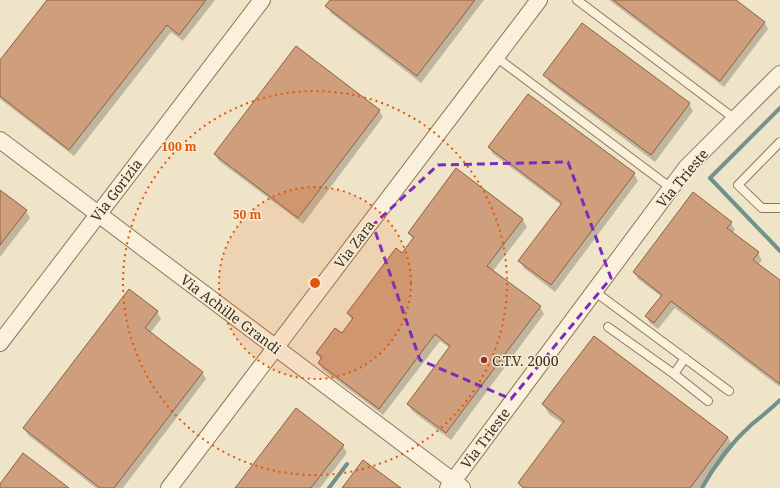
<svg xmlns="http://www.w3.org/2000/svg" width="780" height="488" viewBox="0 0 780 488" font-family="'Noto Serif',serif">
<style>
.shadow{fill:#0003}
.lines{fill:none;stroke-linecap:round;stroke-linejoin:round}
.stream{stroke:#6f938a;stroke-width:4}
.building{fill:#cf9f7d;stroke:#8d5f41}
.service-casing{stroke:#8d765c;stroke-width:10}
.minor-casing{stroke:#8d765c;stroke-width:18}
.service{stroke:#faf1dc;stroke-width:8}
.minor{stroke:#faf1dc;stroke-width:16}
.marked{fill:none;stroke:#7b2cbf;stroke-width:3;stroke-dasharray:8 5;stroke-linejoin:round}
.ring{fill:none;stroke:#df570d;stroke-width:2;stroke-dasharray:2 4}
.poi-dot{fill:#9e2a2b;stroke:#f7eed8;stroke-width:1.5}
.labels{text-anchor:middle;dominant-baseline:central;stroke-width:3;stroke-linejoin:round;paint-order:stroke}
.street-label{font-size:14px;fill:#3d2e20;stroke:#f7eed8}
.poi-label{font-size:14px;fill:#3d2e20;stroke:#f7eed8;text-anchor:start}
.centre{fill:#df570d;stroke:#f7eed8;stroke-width:2}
.ring-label{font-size:12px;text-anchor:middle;font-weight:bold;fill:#df570d;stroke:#f7eed8;stroke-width:3;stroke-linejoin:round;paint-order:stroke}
</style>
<rect width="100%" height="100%" fill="#f0e4c8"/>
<g class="shadow">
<path d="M48,0H215L183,41L171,32L74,156L0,99V62Z"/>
<path d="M332,0H484L421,83L331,13L327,6Z"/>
<path d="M609,0H734L764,22L768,29L724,87Z"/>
<path d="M545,75L689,104L693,111L655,162L549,82Z"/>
<path d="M379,110L383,117L303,224L219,161L215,154Z"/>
<path d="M489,147L634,174L638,181L555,292L524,268L520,261L561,205L493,154Z"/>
<path d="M456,170L523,220L527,227L493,271L540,307L544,314L451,440L412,411L408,404L450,348L440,341L383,415L323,370L319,363L321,360L317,353L342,334L352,320L348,313L402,254L413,240L409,233Z"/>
<path d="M0,191L26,211L30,218L0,257Z"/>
<path d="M731,223L735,230L732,233L758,253L762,260L758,265L780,282V387L675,308L658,329L650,323L646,316L662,297L638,279L634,272Z"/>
<path d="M157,312L161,319L150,333L202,372L206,379L123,488H96L28,435L24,428Z"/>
<path d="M594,337L728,437L733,447L702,488H522L519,484L563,424L549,414L543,404Z"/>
<path d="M343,446L347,453L320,488H236Z"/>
</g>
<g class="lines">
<g class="stream">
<path d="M780,108L710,178L780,251"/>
<path d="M329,488L347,464"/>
<path d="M702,488C715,464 732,442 752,424C762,416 771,409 780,400"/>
</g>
</g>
<g class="building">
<path d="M47,0H206L179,35L167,25L69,150L0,96V60Z"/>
<path d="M330,0H475L417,76L325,6Z"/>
<path d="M613,0H736L765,22L720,81Z"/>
<path d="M582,23L690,103L651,155L543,75Z"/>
<path d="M296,46L380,110L298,218L214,154Z"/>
<path d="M528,94L635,173L551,285L518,261L562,203L488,147Z"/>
<path d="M456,168L523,219L487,266L541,306L446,433L407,404L450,346L435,334L379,409L318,363L322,357L316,353L335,328L342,333L353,318L347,313L396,248L402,253L414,237L408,233Z"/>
<path d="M0,190L27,210L0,245Z"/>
<path d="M693,192L732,222L727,228L759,252L753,260L780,280V384L671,301L654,323L645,316L662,295L633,272Z"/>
<path d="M129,289L158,311L145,328L203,372L114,488H100L23,428Z"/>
<path d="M594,336L728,437L690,488H524L518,483L564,421L542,404Z"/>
<path d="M296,408L344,445L311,488H235Z"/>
<path d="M23,453L69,488H0V484Z"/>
<path d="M363,460L401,488H342Z"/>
</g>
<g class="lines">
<g class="service-casing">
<g id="service">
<path d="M577,0L735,119"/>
<path d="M496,57L671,188"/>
<path d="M780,142L738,185L762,208H780"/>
<path d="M594,291L729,391"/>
<path d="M608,327L674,374"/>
<path d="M685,358L674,374L708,401"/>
</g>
</g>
<g class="minor-casing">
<g id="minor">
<path d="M0,140L462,488"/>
<path d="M0,343L262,0"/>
<path d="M169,488L539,0"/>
<path d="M448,488L686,168L780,74"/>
</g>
</g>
<use href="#service" class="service"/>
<use href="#minor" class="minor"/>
</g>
<path class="marked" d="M568,162L611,278L511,399L420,360L373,225L438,165Z"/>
<circle cx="315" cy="283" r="96" fill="#df570d" fill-opacity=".12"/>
<g class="ring">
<circle cx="315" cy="283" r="96"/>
<circle cx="315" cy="283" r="192"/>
</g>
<circle class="poi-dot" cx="484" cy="360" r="4"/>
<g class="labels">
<g class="street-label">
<text transform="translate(682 178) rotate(-50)">Via Trieste</text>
<text transform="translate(116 190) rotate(-53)">Via Gorizia</text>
<text transform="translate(354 244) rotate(-53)">Via Zara</text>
<text transform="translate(231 314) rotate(37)">Via Achille Grandi</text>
<text transform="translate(485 438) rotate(-53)">Via Trieste</text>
</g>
<g class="poi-label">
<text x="492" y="360">C.T.V. 2000</text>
</g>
</g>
<circle cx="315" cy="283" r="6" class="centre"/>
<g class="ring-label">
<text x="179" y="151">100 m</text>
<text x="247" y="219">50 m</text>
</g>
</svg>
